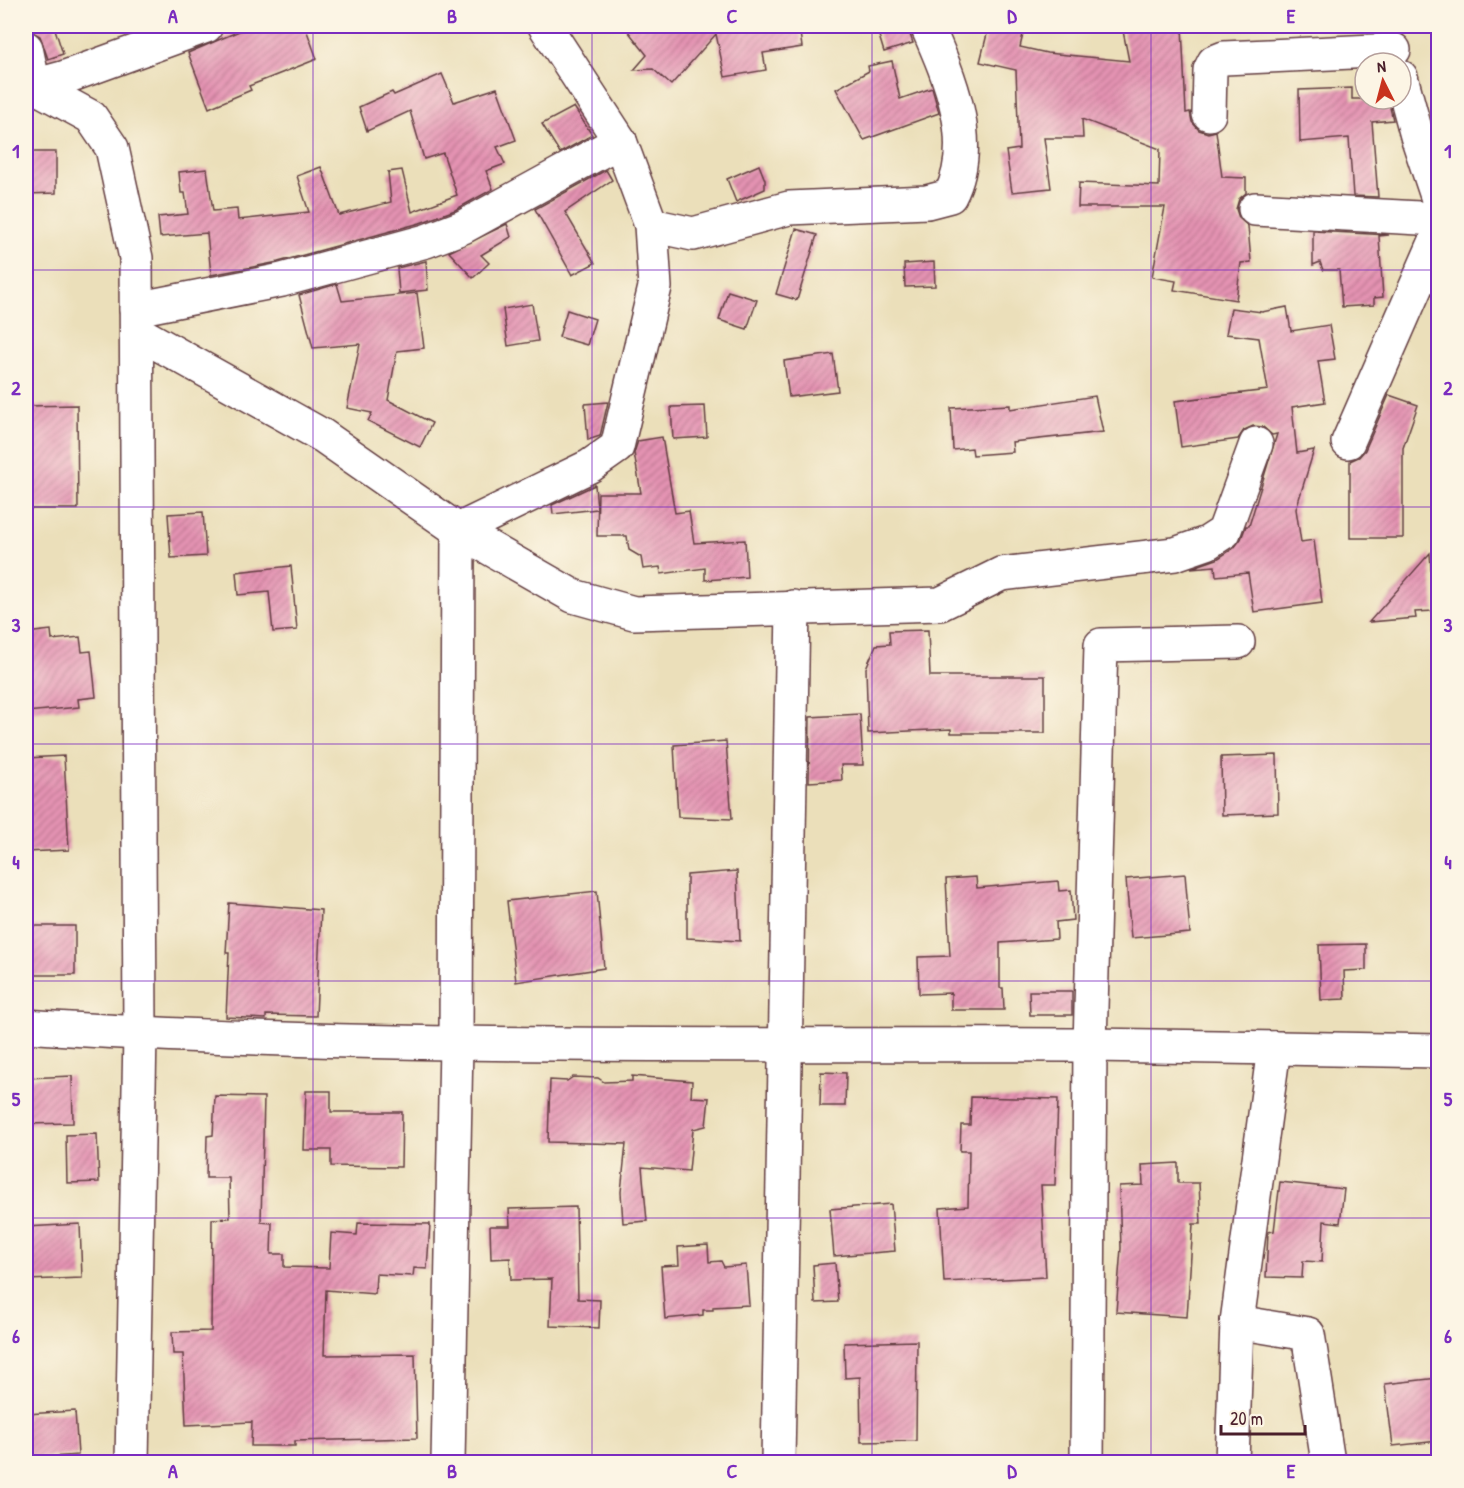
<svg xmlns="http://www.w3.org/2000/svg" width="1464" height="1488" viewBox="0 0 1464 1488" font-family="'Patrick Hand',sans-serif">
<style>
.building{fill:url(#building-hatch)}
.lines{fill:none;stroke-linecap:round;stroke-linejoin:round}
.minor-casing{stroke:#623c40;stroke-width:36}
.minor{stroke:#fff;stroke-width:33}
.grid{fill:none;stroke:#7b2cbf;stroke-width:1.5;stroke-opacity:0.55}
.neatline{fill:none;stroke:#7b2cbf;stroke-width:2}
.grid-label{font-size:20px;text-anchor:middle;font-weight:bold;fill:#7b2cbf}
</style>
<defs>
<pattern id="building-hatch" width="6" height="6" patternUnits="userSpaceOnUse" patternTransform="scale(1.5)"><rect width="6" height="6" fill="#e493b2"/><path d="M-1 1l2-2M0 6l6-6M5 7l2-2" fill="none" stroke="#bb7791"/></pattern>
</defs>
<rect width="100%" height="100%" fill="#fcf5e5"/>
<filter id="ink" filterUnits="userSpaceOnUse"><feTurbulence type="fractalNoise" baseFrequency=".0167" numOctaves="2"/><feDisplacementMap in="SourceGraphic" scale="12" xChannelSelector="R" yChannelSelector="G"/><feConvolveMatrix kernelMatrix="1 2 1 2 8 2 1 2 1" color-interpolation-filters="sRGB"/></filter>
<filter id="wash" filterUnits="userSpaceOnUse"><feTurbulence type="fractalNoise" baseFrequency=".008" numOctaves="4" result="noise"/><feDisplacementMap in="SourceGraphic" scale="24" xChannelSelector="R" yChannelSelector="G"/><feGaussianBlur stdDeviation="1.35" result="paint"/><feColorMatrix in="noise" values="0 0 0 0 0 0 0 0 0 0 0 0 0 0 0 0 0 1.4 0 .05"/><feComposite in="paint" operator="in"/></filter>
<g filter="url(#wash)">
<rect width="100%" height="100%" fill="#ebdfba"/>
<g id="blocks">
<g class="building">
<path d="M27,26H54L63,54L48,59L40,36L28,30Z"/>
<path d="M251,26H305L317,59L249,86L251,90L209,108L188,53Z"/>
<path d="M624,26H799L802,47L763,53L766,70L725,77L716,34L671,85L653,69L634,70L647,55Z"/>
<path d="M876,26H907L913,43L884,52Z"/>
<path d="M989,26H1025L1020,47L1047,53L1129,61L1122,26H1182L1186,113L1190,112L1192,122L1199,130L1208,133L1216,131L1222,177L1246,178V193L1239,199L1236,209L1239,218L1248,226L1251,262L1241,263L1236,300L1174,290L1176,281L1152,277L1165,207H1078L1079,183L1159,186L1160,149L1082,119L1083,138H1044L1051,188L1012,192L1006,151L1019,149L1016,70L980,62Z"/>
<path d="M892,61L900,99L932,88L939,113L864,140L836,89L869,71L868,66Z"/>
<path d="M442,74L454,102L497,88L516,140L497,147L505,164L486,171L493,189L455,210L420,223L278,262L216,274L211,275L207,233L160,237L158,217L188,214L185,193H181L179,172L207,169L213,211L237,209L238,220L309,212L297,176L321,167L339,215L391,202L388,172L402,170L412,212L457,195L443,153L424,159L410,111L367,131L359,107L392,92L394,95Z"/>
<path d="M1352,88V99H1388L1393,120L1372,122L1378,197L1353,196L1349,138L1300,142L1299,90Z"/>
<path d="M574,107L592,135L560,153L542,124Z"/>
<path d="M26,152H56V193L26,194Z"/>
<path d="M759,165L765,180V189L736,202L727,179Z"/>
<path d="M606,170L612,180L565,212L595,263L572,275L535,209Z"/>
<path d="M507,224L511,237L481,255L489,263L473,278L449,252Z"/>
<path d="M796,229L817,235L797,300L776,294Z"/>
<path d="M1313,231L1389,235L1379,236L1383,297L1374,298V305L1342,307L1339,270H1323L1320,262L1313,265Z"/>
<path d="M426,261L428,290L399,293L397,268Z"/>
<path d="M934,262L935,286L905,287L904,264Z"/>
<path d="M337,284L342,301L417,293L424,348L397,351L388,400L432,423L420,447L368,421L372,413L347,408L360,344L313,348L299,295Z"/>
<path d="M728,291L757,300L747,329L719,320Z"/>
<path d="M532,304L538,341L508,346L503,309Z"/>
<path d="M1287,307L1291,331L1329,325L1335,359L1318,361L1325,402L1292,407L1297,453L1314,450L1296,509L1301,542L1314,540L1322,603L1254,612L1248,573L1216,576L1215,566L1191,568L1217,559L1234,548L1241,539L1246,526H1249L1277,434L1272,435L1263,427L1253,426L1244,430L1238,439L1181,447L1175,401L1268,390L1259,338L1226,334L1231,308L1262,312Z"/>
<path d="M567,310L595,319L587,345L559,337Z"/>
<path d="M833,354L838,391L789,397L784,361Z"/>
<path d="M1389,395L1418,405L1403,448V538H1350V461L1359,457L1365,450Z"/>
<path d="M1095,396L1103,432L1012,442L1013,452L973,455L972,448L953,450L951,408L1010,405V409Z"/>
<path d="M608,402L600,436L588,440L585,404Z"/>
<path d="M77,405L78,509H30V454H26V406Z"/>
<path d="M705,406L707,437L673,439L671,407Z"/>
<path d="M662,437L675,513L689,511L694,543L745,540L747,577L705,580V568L661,574L660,567L643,569L641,557L629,550L627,536H597L598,493H641L634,453L638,441Z"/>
<path d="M595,485L597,509L553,514L552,505Z"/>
<path d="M203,512L206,556L171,558L168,514Z"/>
<path d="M1430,553L1434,611L1415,612L1416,618L1369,622Z"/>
<path d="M291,566L297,630L273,632L269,592L238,595L236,572Z"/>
<path d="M51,630L52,640L80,637L82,652L91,651L96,697L78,699L79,707L26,712V633Z"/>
<path d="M928,630L930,676H1045V733H951V729L868,733L866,668L876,645L890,644L889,631Z"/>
<path d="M860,714L863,765H841L842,780L809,782L810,717Z"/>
<path d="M726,741L732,819L678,817L674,745Z"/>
<path d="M1277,755L1278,813L1222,815L1221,757Z"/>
<path d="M64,756L69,850L26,852V758Z"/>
<path d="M737,871L740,941L687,938V875Z"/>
<path d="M1185,874L1190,933L1131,938L1126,879Z"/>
<path d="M976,877L977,888L1058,881L1059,891L1071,890L1073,920L1056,922L1057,939L1000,943V988H1003L1004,1010H951V993L919,994L918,957L950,956L946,879Z"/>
<path d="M597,891L604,968L516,982L507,901Z"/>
<path d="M229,903L321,910L316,1016L266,1015V1019L226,1017L229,953H226Z"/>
<rect x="26" y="926" width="49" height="49"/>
<path d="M1366,944V970L1344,971L1345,999L1321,1000L1319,945Z"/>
<path d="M1029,991H1072V1015H1030Z"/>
<path d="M821,1072L846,1073L845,1106H820Z"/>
<path d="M72,1076L73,1123L26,1124V1078Z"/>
<path d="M632,1076L692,1081L691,1097L709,1098L706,1126L693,1129L689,1171L642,1167L647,1221L623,1223L621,1192L626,1144L548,1142L550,1080L567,1081L573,1077L598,1078L604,1082L632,1081Z"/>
<path d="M306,1091H331V1112H402L401,1167L331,1166V1150H304Z"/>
<path d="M215,1096L264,1097L261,1222L272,1223L271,1254H284V1267L329,1268L331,1233L357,1235L358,1223L430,1224L427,1269L414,1268L413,1276L376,1274L375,1294L326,1290L324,1355L415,1354L417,1438L295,1441V1446H251L252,1422L186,1425L183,1354H173L172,1332L211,1331L212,1219L230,1218L229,1178H206L207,1136L213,1135Z"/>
<path d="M971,1097L1058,1099L1055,1185H1041L1046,1277L944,1282L940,1208L968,1206L969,1151H960L961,1125H970Z"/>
<path d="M97,1134L99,1182L67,1183L66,1135Z"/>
<path d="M1178,1163V1183H1199L1201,1224H1193L1187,1317L1116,1312L1121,1248L1119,1186L1143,1185L1142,1165Z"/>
<path d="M1280,1182L1344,1189L1340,1223L1324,1221L1322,1262L1303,1261L1302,1278L1266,1277L1268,1232L1274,1231Z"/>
<path d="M891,1204L895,1251L834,1256L830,1209Z"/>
<path d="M576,1207L578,1299L600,1300L599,1328L550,1326L552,1279L511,1280L510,1258L491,1259L490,1226H510L509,1209Z"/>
<path d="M80,1224L82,1278L26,1280V1227Z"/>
<path d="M708,1245L709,1262L721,1261L724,1267L746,1265L749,1305L713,1307V1310H703V1315L665,1319L661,1266L679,1265L678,1247Z"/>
<path d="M835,1263L838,1302L815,1303L813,1265Z"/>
<path d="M917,1341L916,1441L861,1442L860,1377L845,1378L844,1343Z"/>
<path d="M1438,1378V1441L1393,1446L1385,1384Z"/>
<path d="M75,1411L78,1455L26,1459V1414Z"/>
</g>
</g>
</g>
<g filter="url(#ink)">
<use href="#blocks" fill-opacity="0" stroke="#623c40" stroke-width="1.5"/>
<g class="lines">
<g class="minor-casing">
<g id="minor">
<path d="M26,48L34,86L91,117L112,148L136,258L140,1034L132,1462"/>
<path d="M1401,77L1417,136L1438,199"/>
<path d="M26,88L63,78L206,26"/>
<path d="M1209,114L1210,70L1214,62L1224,58L1394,50"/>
<path d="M1255,209L1438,219"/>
<path d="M651,225L693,234L789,208L927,202L950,196C978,142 949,76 927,26"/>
<path d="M136,309L282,280L426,241L463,227L620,141"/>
<path d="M137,332L323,436L458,530L573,596L634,613L940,604L1001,574L1175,554L1207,543L1224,532L1256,444"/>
<path d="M1348,442L1438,236"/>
<path d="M26,1026C380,1051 735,1043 1091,1045C1206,1046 1323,1049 1438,1051"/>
<path d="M1237,1322L1308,1334L1328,1462"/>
<path d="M448,1462L456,1044L458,530L590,466L617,447L655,287L651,225L620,141L545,26"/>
<path d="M778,1462L793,607"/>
<path d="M1087,1462L1090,1045L1101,645L1238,642"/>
<path d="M1232,1462L1237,1322L1274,1048"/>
</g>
</g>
<use href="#minor" class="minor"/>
</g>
</g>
<path class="grid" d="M313,26V1462M592,26V1462M872,26V1462M1151,26V1462M26,270H1438M26,507H1438M26,744H1438M26,981H1438M26,1218H1438"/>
<rect width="1464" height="1488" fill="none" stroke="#fcf5e5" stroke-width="66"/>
<g transform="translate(1383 81) rotate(354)"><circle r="28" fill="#fcf5e5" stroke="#b59f9b" stroke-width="1.5"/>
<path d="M0-4.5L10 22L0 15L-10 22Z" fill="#c8321e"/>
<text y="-9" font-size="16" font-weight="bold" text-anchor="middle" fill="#4a1f2b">N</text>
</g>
<path d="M1221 1425v9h84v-9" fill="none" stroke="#4a1f2b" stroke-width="3"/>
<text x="1230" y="1425" font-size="18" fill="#4a1f2b" stroke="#fcf5e5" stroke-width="4.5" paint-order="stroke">20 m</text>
<rect x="33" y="33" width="1398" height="1422" class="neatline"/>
<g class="grid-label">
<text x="173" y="23">A</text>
<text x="452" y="23">B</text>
<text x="732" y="23">C</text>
<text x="1012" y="23">D</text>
<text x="1291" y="23">E</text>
<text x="16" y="158">1</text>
<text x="1448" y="158">1</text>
<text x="16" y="395">2</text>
<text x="1448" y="395">2</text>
<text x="16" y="632">3</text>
<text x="1448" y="632">3</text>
<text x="16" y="869">4</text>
<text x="1448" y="869">4</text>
<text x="16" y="1106">5</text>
<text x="1448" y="1106">5</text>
<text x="16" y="1343">6</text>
<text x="1448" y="1343">6</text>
<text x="173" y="1478">A</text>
<text x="452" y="1478">B</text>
<text x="732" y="1478">C</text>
<text x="1012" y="1478">D</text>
<text x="1291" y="1478">E</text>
</g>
</svg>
